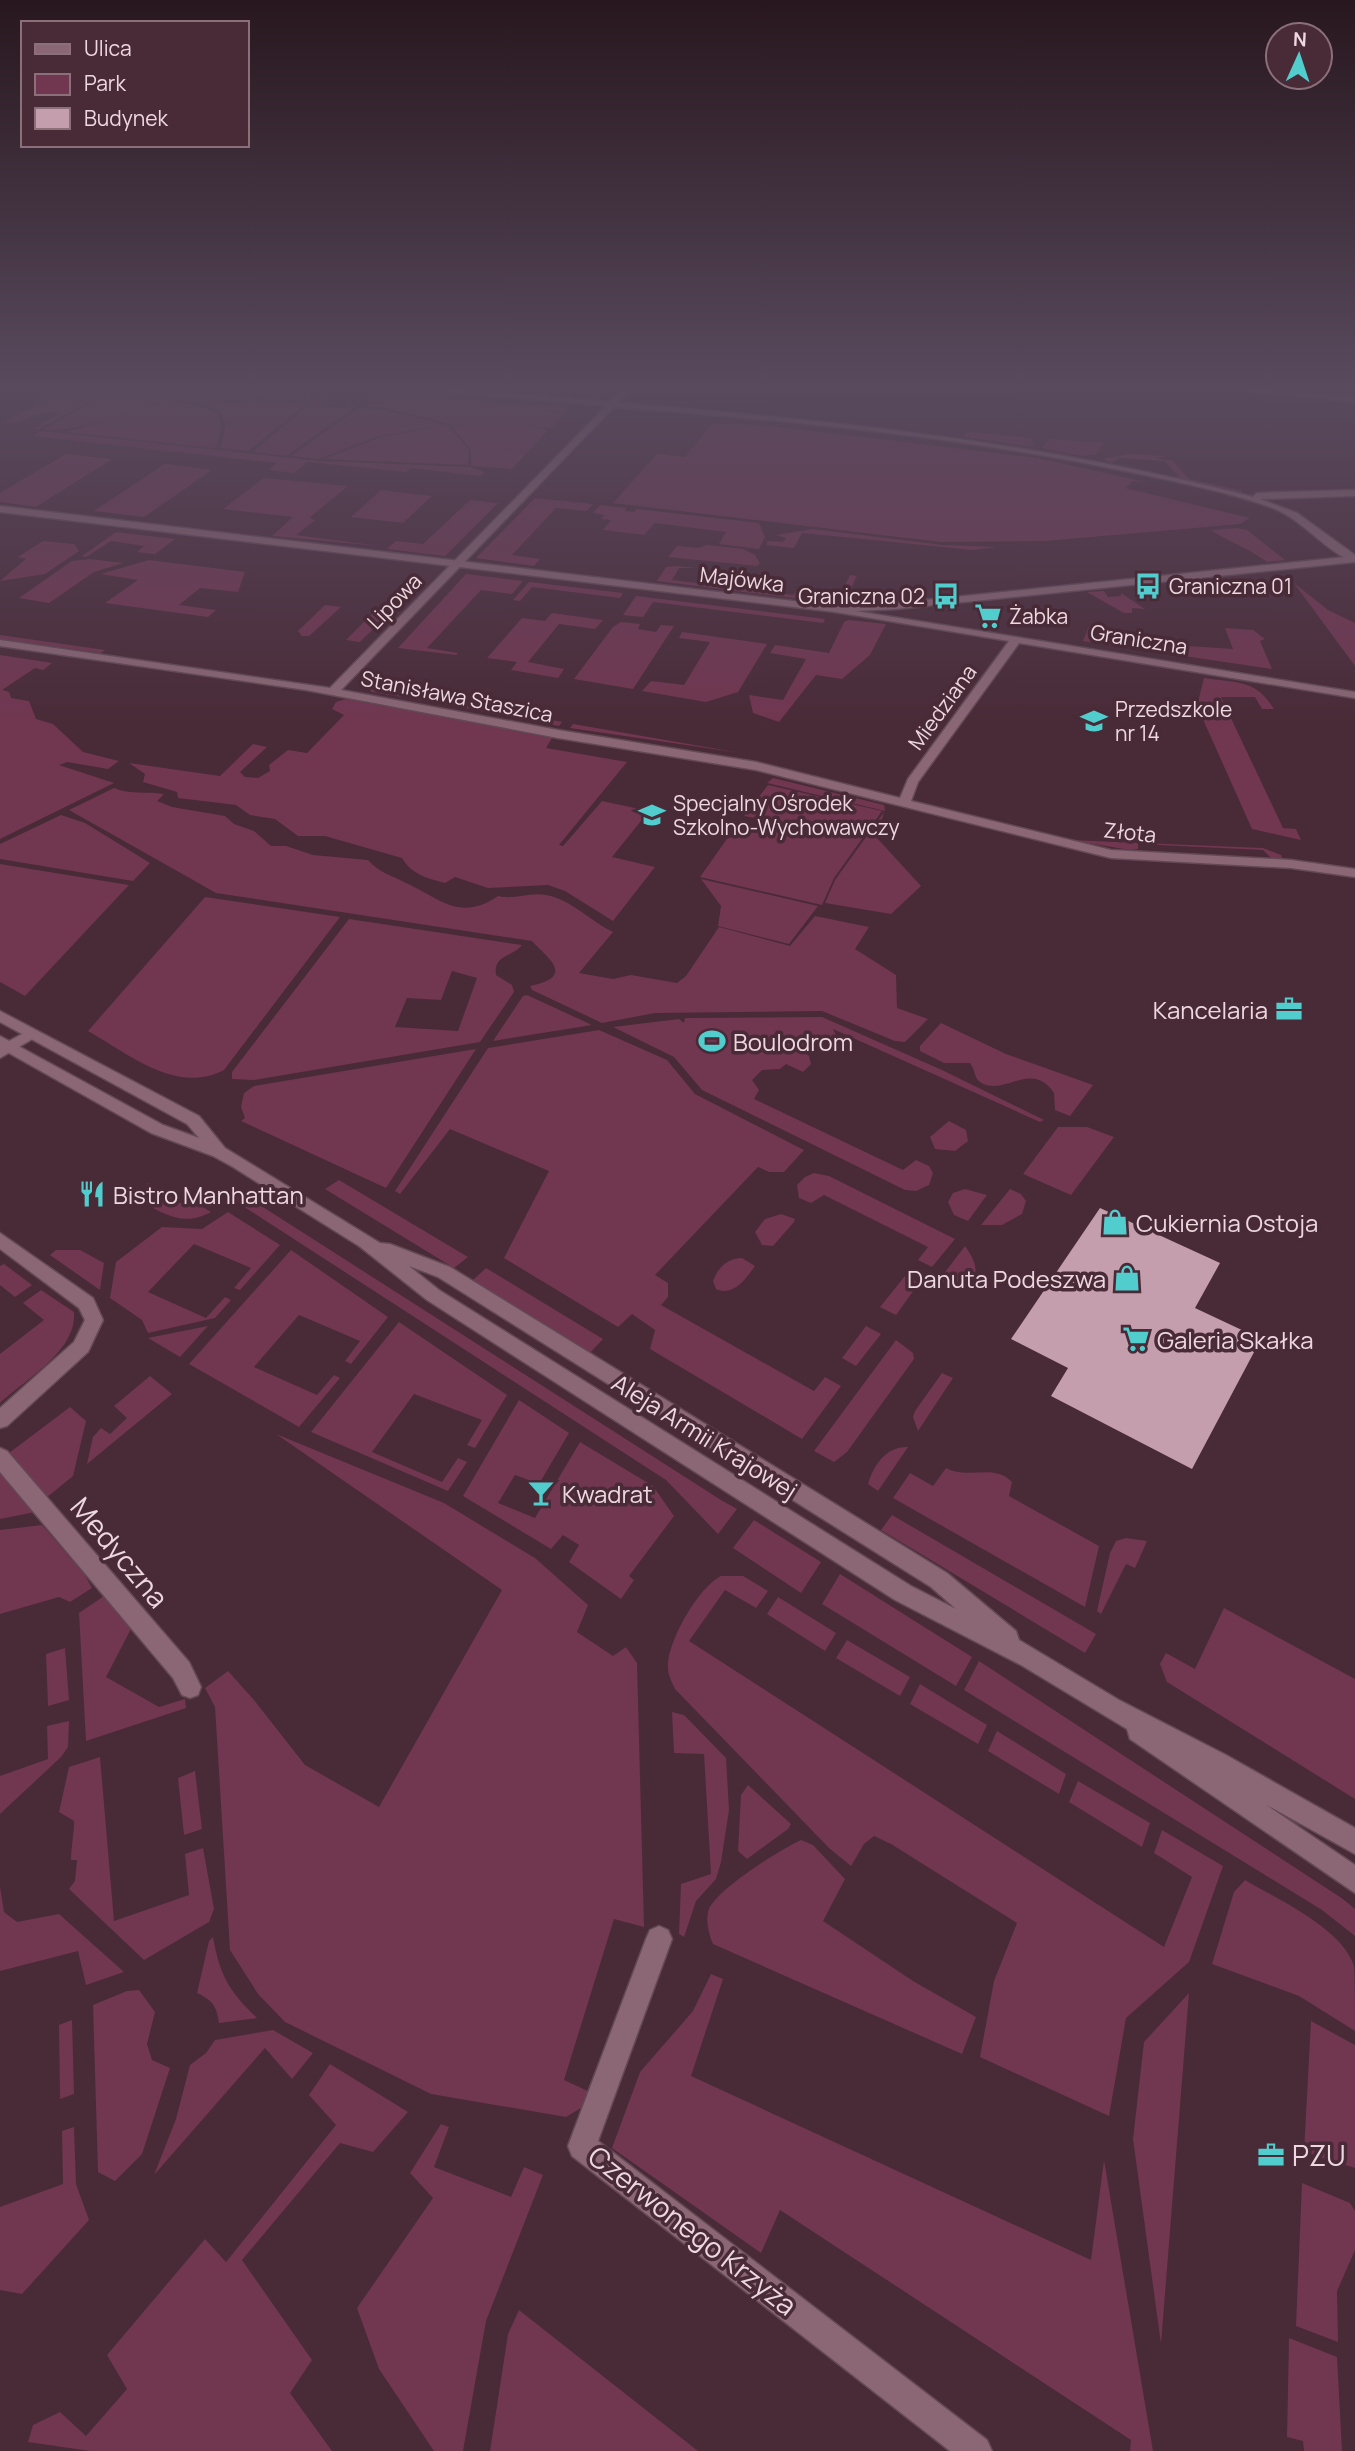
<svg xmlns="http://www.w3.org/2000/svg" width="1355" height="2451" viewBox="0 0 1355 2451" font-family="Manrope,sans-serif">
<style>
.green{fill:#713650;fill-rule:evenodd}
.building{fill:#c59ead}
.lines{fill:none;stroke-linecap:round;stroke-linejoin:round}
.minor-casing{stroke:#634954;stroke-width:3}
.tertiary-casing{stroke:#634954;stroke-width:3}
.minor{fill:#8b6775;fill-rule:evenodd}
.tertiary{fill:#8b6775;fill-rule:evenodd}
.labels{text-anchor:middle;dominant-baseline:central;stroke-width:7;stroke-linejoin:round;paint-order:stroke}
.far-street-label{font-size:21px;fill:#edd8df;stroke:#492a37}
.far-poi-label{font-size:21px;fill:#edd8df;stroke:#492a37;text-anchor:start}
.poi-label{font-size:24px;fill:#edd8df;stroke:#492a37;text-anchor:start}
.street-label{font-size:24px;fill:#edd8df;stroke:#492a37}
.near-street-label{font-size:28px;fill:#edd8df;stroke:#492a37}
.near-poi-label{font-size:28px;fill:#edd8df;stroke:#492a37;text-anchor:start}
</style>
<rect width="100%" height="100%" fill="#492a37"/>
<g class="green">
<path d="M119,387H306L324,388L309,401L254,398L190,402L113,390Z"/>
<path d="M80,388L107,391L39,429H33L60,413C31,409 29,425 4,423L58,392Z"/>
<path d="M328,388L335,389L318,404L341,408L359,404L286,456L253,452Z"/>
<path d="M384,391L528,405H572L566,412L530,409L564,413L551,428L450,424L387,408L363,406Z"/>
<path d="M111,392L181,402C128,402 93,434 44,429Z"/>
<path d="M254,400L308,403L248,451L220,448C229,422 228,409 199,403Z"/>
<path d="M166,403L193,404L218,413L221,427L216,448L66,432C101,425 131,407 166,403Z"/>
<path d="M361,407L385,410L445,425L378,436L319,459L291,456Z"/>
<path d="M482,424L546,429L548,430L512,469L471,466V450L451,425Z"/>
<path d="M712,424L761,425L1037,458L1150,483L1134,481L1125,488L1250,518L1240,524L1045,541L941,542L613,503L657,454L685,457Z"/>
<path d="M448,425L469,450L468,465L324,459L381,437Z"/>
<path d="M41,431L319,461L469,467L485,472L481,476L411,468L406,472L308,462L294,473L269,470L277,463L33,436Z"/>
<path d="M970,432L1031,438L1034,447L965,437L966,433Z"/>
<path d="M1050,439L1104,443L1096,454L1082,456L1042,448Z"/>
<path d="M66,454L112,459L36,507L0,502V493Z"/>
<path d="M1128,454L1167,456L1155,458L1173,461L1189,479L1242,491L1240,494L1183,481L1165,461L1119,458L1112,463L1103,459Z"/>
<path d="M165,464L212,470L144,517L94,511Z"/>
<path d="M264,478L348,486L309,518L315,520L296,535L379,546L272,536L293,517L223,509Z"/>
<path d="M381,490L432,496L403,523L351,517Z"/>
<path d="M535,498L593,504L587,511L556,508L512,555L540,559L534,566L476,558Z"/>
<path d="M470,500L498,503L445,556L387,549L396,541L423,544Z"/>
<path d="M600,505L627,508L625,511L634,512L637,509L759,523L765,537L759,549L719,544L726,532L655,523L644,535L603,530L611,520L601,519L604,515L593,513Z"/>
<path d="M1237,528L1247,530L1285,560L1267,562C1249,548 1231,543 1211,530Z"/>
<path d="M813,529L943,545L997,547L973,550L802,533L794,548L766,545L768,541L783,542L786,538L776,535Z"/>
<path d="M116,532L175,539L155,554L137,552L144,546L111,541L86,557L82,556Z"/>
<path d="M43,541L74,544L79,551L45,574L0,581L26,559L18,557Z"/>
<path d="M707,545L743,549L755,555L760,563L757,566L668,557L677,546L699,548Z"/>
<path d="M90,559L123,563L94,572L49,603L19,598L72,561Z"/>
<path d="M149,560L245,572L238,592L200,588L179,605L216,610L208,617L105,603L138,580L101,574Z"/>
<path d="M677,566L696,568H679L672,580L793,595L797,590L841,594L850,575L857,576L845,600L825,602L657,581L666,567Z"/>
<path d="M466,574L523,581L512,594L481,590L427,648L458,653L456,655L398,648Z"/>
<path d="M529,582L623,593L620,598L532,587L520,601L513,600Z"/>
<path d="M1294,583L1328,610L1355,623V666Z"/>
<path d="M1104,591L1108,597L1121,596V593L1145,609L1132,608V613H1124L1087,592Z"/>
<path d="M636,596L825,619L823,623L653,602L643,617L623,615Z"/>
<path d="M325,605L341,607L309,636H302L298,631Z"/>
<path d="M375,611L389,613L360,642L346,640Z"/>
<path d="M552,613L603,620L595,629L559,624L528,662L564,669L558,678L511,670L517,662L487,658L522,618L545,621Z"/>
<path d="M848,620L886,624L870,655L842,679L816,675L779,722L753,713L749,695L783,700L806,659L770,653L775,645L829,653L844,622Z"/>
<path d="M621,622L640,624L638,629L656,632L661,625L674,626L633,689L574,679L613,627Z"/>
<path d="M1089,626H1097L1099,640L1233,649L1225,628L1253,630L1265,639L1260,641L1272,669L1083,641Z"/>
<path d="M682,632L767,644L738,692L706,702L642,691L651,681L684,685L710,642L679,638Z"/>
<path d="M0,635L105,650L101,653L0,639Z"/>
<path d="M0,655L52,663L43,670L35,668L2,690L9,692L11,698L29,701L36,719L53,724L83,752L119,761L108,769L67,762L59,765L114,783L0,839Z"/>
<path d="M1204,678C1236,683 1256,679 1274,709H1262L1255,697H1221L1283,828L1296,829L1301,840L1252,829L1197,706Z"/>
<path d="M368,684L461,701L456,706L372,692L366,686Z"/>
<path d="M346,699L552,738L546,748L627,762L559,845L563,846L602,801L649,811L612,857L655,867L613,921L565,891L548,885L488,888L455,877L445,883C427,878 412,875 402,858L325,836H298L275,819L250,815L236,805L178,798L177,792L143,782L145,774L129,763L220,776L253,744L267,747L240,772L245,777L258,778L270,771L269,765L288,750L307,753L344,715L332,709L336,702Z"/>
<path d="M465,702L562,722L559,726L460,707Z"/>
<path d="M573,724L741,753L570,728Z"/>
<path d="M773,778L884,805L885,811L767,783Z"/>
<path d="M768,785L882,811L834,878L822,905L700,877L736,826L752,832L761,819L744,816Z"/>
<path d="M114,788C131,795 146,791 164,794L157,801L172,807L225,816L234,824L254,831L271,846H286L313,855L368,860C380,873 391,875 406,883C441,899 460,922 498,896C515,900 528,892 546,895C572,900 590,921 613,932L579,973L613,979L631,975L677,983L686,976L719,927L790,946L815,916L869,927L855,949L896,975L897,1008L928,1019L905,1042L895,1041L822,1011L655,1013L602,1023L532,990L530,986C577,976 547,958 532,941L216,893L69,810Z"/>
<path d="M884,812L877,838L921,886L891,914L825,903L835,880Z"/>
<path d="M61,815L85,823L150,863L133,881L0,859V844Z"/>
<path d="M1070,840L1263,848L1281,855L1283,860L1271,858L1263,850L1138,844V849L1130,850Z"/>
<path d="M0,864L129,885L25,996L0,982Z"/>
<path d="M701,879L818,906L789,944L718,926L721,906Z"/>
<path d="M205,897L340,917L224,1070C176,1095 129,1054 88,1031Z"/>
<path d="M349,919L522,945C512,958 493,954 496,975L512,985L514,992L480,1042L254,1080L232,1079V1072ZM452,971L477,978L458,1031L395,1027L407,998L441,1000Z"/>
<path d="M527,995L592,1025L493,1041L523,996Z"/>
<path d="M822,1017L942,1070L1044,1120L1040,1122L833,1029L837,1038L833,1042H816L805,1053L809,1056L811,1064L803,1072L786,1064L780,1069L762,1070L752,1080L759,1090L754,1099L903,1170L916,1160L929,1166L933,1173L929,1185L916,1191L905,1190L702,1090L674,1057L613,1027L679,1019L684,1023L685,1018Z"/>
<path d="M941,1023L1006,1054L1093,1085L1070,1116L1055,1110L1054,1093C1031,1059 1004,1098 980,1082C974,1078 975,1069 970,1063H944L920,1051V1046Z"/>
<path d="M599,1030L667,1060L695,1094L804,1150L784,1172H769L758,1167L655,1275L668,1283V1297L661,1305L814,1391L825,1377L841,1386L802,1439L650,1349L655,1330L632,1314L618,1327L504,1258L549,1171L450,1129L400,1194L395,1191L488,1048Z"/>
<path d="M476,1049L386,1188L241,1121L245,1118L241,1107L244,1093L254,1086Z"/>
<path d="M949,1121L966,1130L968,1141L955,1151L935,1149L930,1137Z"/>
<path d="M1058,1127H1087L1114,1137L1071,1195L1023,1174Z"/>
<path d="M814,1173L829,1176L955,1239L932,1267L918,1260L928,1247L824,1195L811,1203L799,1198L797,1185L805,1177Z"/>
<path d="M339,1180L468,1257L454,1268L325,1189Z"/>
<path d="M147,1183L184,1205L191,1200L211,1212C185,1226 167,1216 144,1203Z"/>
<path d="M965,1189L987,1195L968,1221L954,1215L948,1202L953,1193Z"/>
<path d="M1010,1189L1021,1194L1026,1201L1022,1214L1002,1225H981Z"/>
<path d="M238,1191L721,1500L737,1509L718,1534L666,1480L229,1197Z"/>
<path d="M228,1212L280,1245L240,1290L234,1288L251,1268L194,1244L148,1292L206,1318L225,1297L231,1300L215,1318L148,1333L142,1320L110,1298L116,1262L162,1227L202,1229Z"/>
<path d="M781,1214L795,1219L794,1222L773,1246L762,1245L755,1232L765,1219Z"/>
<path d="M965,1246C974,1259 981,1272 970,1285L956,1288L939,1280Z"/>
<path d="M56,1250H80L104,1263L100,1290L50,1255Z"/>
<path d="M291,1250L388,1317L351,1364L345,1361L360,1341L299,1315L254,1367L317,1395L334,1375L340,1378L299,1427L189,1364Z"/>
<path d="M742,1258L755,1266C746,1279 733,1297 716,1289L713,1281C718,1267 728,1258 742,1258Z"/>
<path d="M4,1264L32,1285L15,1297L0,1285V1266Z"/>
<path d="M486,1268L603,1339L590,1353L473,1280Z"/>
<path d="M905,1276L919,1283L896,1315L880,1307Z"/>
<path d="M41,1290L74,1312C77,1351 26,1379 0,1403V1354L44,1320L23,1303Z"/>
<path d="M399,1322L507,1395L475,1448L467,1445L482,1420L414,1394L372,1452L442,1482L458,1458L467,1462L448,1491L311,1432Z"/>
<path d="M208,1326L180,1357L148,1338Z"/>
<path d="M866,1326L881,1334L856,1366L842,1358Z"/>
<path d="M896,1340L913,1353L914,1359L847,1452L834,1462L814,1451Z"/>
<path d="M942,1373L953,1378L918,1431L913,1417L915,1411Z"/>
<path d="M150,1376L172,1394L87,1464L93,1437L101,1428L110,1434L127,1418L114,1406Z"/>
<path d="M519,1400L569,1433L539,1484L515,1475L498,1503L535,1518L580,1442L653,1486L674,1516L629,1576L634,1580L621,1599L569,1562L579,1545L563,1535L551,1549L463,1496Z"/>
<path d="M70,1407L86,1421L73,1476L46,1498L9,1453Z"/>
<path d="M276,1434L444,1503L535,1558L588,1605L577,1632L613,1656L626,1647L637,1663L644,1927L614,1919L564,2080L592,2093L586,2105L566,2117L431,2094L285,2022L258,1994L230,1950L215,1707L205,1688L228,1671L254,1700L305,1765L379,1807L502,1590Z"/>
<path d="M908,1447L878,1491L868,1484C873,1465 887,1446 908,1447Z"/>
<path d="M946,1468C968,1480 994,1463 1012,1482L1009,1496L1099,1546L1085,1607L893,1498L910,1473L933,1486Z"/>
<path d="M0,1471L35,1512L0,1519Z"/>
<path d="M892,1515L1096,1634L1085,1653L881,1530Z"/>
<path d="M754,1520L821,1562L801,1593L733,1548Z"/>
<path d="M42,1525L85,1575L92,1588L70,1602L59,1597L0,1614V1530Z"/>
<path d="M1126,1538L1147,1541L1135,1568L1126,1564L1101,1614L1097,1611L1110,1553L1116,1541Z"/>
<path d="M840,1574L972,1657L956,1686L822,1604Z"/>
<path d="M721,1576H743L768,1591L756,1608L725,1590L689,1641L1164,1947L1192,1877L1154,1853L1162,1830L1223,1866L1189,1962L1126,2018L1109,2116L980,2057L994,1981L1017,1923L891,1844L874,1836L864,1844L851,1866L829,1848L675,1689C671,1681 667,1673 668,1663C670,1637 699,1587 721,1576Z"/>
<path d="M104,1596L132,1627L106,1677L159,1707L185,1699L186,1708L86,1741L79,1613Z"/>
<path d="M778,1597L836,1633L825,1651L767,1614Z"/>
<path d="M1224,1608L1355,1679V1799L1167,1682L1160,1664L1166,1653L1195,1669Z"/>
<path d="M847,1640L910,1677L900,1696L836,1658Z"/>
<path d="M65,1648L69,1700L48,1706L46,1654Z"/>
<path d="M979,1661L1343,1899L1355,1909V1936L1322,1910L964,1690Z"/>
<path d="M920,1684L987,1725L978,1744L910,1704Z"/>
<path d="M672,1712L684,1715L726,1758L729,1810L721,1862L716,1879L696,1901L684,1937L679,1934L681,1884L711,1874L704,1754L674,1753Z"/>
<path d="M69,1721L68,1747L61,1757L0,1814V1776L48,1759L47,1726Z"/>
<path d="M997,1731L1066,1774L1059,1794L988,1751Z"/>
<path d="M100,1757L114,1921L189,1895L185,1854L203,1848L214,1909L209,1922L144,1960L69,1889L75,1881L77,1860H71C71,1847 74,1835 74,1821L59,1812L69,1767Z"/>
<path d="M195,1771L202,1829L184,1835L178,1778Z"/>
<path d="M1078,1781L1150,1823L1142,1847L1069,1802Z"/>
<path d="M748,1785L791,1824L788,1829L747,1859L738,1851L741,1795Z"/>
<path d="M801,1840L813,1845L845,1879L823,1921L913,1981L976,2017L962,2054L713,1944C709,1935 706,1922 708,1912C712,1892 781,1849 801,1840Z"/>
<path d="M1245,1880C1277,1899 1342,1928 1354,1966C1355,1984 1355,2012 1355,2031L1299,1996L1212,1964L1234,1892Z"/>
<path d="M0,1887L4,1912L17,1922L59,1914L124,1972L86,1985L78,1951L0,1971Z"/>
<path d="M213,1937C220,1976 229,1991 257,2018L219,2023C217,2006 212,2000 197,1993L209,1941Z"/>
<path d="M711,1974L723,1979L691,2076L1091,2260L1104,2160L1153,2451H1130L1131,2440L780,2210L761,2253L612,2148L640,2072L693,2011Z"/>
<path d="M139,1990L155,2012L147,2044L152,2060L170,2068L142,2154L115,2181L98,2172L93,2005L127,1991Z"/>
<path d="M1189,1993L1161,2344L1133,2139L1144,2042Z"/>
<path d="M72,2020L74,2094L60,2099L59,2025Z"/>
<path d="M1311,2021L1355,2045V2168L1304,2152Z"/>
<path d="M273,2030L313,2053L292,2079L265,2048L154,2175L176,2119L190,2065L206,2053L215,2040Z"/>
<path d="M330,2064L408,2112L373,2152L340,2143L242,2260L312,2360L290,2393L332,2451H90L28,2442L33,2425L60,2412L86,2436L127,2389L107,2355L205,2239L226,2262L336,2125L309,2095Z"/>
<path d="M441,2124L449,2127L434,2167L511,2197L524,2167L543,2175L486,2321L463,2451H434L379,2369L357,2308L433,2198L410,2173Z"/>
<path d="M74,2127L76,2184L89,2220L22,2294L0,2290V2207L63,2184L62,2131Z"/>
<path d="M1302,2183L1350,2203L1355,2211V2250L1337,2291L1338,2342L1296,2326Z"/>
<path d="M519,2310L698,2451H490L508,2334Z"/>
<path d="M1289,2338L1337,2357L1342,2451H1304L1303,2441L1287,2437Z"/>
</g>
<path class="building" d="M1100,1208L1220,1263L1195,1308L1261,1339L1192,1469L1051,1396L1068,1368L1011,1339Z"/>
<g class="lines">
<g class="minor-casing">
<g id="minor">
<path d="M394,387H428L610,402L625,387H633L618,403C833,420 1044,443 1253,497L1257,493L1355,490V496L1260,499L1297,513L1355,555L1354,562C1323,550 1302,518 1270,507C1219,489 1163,479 1110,468C946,435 780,420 614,407L341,690L558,730L756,762L900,798L908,779L1009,641L835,612L830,609L831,607L1355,692V698L1019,643L918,782L911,801L1111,850L1291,860L1355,869V877L1291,868L1111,858L756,770L558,738L306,690L0,646V640L330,688L606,406Z"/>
<path d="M31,1029L39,1034L36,1037L0,1058V1046Z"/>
<path d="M0,1233L93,1298L103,1320L88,1352L7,1426L0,1428V1408L74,1342L85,1320L79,1308L0,1249Z"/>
<path d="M0,1448L7,1451L189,1662L201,1687L198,1695L190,1698L182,1695L173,1678L0,1472Z"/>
<path d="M659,1926L668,1930L672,1939L598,2141L987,2440L992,2451H950L572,2156L568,2146L646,1939L650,1930Z"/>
</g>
</g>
<g class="tertiary-casing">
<g id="tertiary">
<path d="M1208,387H1240L1355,398V402Z"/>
<path d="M0,506L835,606L896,603L1355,556V562L896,609L835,612L0,512Z"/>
<path d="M0,1011L199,1116L225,1148L380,1243L390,1244L450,1267L947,1573L1016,1631L1019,1640L1119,1700L1226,1755L1355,1828V1854L1265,1804L1355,1865V1893L1130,1739L1127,1729L1021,1665L895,1600L427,1300L359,1246L233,1167L213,1156L151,1133L0,1048V1036L163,1125L199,1138L187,1124L0,1022ZM409,1266L438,1277L931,1587L956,1609L911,1586L439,1290Z"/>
</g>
</g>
<use href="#minor" class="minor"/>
<use href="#tertiary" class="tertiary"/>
</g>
<linearGradient id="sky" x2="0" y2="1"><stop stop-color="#28171e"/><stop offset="0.53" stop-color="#594a5e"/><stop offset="1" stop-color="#594a5e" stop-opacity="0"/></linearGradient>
<rect width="1355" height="730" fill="url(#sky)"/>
<defs>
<g id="bus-bare" transform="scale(2.1)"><path d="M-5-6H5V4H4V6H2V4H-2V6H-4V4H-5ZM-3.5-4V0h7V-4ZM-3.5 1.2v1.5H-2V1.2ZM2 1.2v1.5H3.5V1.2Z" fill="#52cdcd" stroke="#492a37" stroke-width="2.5" paint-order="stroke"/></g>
<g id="supermarket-bare" transform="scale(2.1)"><path d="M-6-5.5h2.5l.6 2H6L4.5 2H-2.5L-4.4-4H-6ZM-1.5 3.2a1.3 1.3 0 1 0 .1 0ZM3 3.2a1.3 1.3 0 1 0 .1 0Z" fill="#52cdcd" stroke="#492a37" stroke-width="2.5" paint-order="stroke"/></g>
<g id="school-bare" transform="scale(2.1)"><path d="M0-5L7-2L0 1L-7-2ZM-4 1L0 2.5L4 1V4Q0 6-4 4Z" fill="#52cdcd" stroke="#492a37" stroke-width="2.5" paint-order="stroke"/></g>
<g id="office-bare" transform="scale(2.1)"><path d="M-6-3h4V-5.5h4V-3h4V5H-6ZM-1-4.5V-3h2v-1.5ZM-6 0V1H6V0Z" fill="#52cdcd" stroke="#492a37" stroke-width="2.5" paint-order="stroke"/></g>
<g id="stadium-bare" transform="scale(2.1)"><path d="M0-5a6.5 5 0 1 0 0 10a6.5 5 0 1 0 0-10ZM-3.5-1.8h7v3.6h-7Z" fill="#52cdcd" stroke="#492a37" stroke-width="2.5" paint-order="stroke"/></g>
<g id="restaurant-bare" transform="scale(2.1)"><path d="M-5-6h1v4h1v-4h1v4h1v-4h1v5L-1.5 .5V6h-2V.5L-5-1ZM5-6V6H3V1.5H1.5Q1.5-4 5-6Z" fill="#52cdcd" stroke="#492a37" stroke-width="2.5" paint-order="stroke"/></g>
<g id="shop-bare" transform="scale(2.1)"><path d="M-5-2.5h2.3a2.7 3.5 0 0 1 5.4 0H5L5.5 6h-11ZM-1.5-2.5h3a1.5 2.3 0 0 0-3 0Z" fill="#52cdcd" stroke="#492a37" stroke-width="2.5" paint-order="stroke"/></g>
<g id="bar-bare" transform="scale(2.1)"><path d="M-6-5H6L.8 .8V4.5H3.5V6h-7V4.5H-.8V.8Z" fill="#52cdcd" stroke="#492a37" stroke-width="2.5" paint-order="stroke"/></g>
</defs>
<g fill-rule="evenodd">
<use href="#bus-bare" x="1148" y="586"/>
<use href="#bus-bare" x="946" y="596"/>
<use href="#supermarket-bare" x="988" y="616"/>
<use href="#school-bare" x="1094" y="721"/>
<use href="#school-bare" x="652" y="815"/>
<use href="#office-bare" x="1289" y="1009"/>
<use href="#stadium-bare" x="712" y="1041"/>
<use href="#restaurant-bare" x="92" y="1194"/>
<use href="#shop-bare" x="1115" y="1222"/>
<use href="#shop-bare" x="1127" y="1278"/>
<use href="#supermarket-bare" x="1136" y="1339"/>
<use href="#bar-bare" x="541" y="1493"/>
<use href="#office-bare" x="1271" y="2155"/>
</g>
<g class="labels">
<g class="far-street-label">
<text transform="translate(742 579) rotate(7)">Majówka</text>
<text transform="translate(394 601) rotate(-46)">Lipowa</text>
<text transform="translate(1139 639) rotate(9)">Graniczna</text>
<text transform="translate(457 696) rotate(11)">Stanisława Staszica</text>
<text transform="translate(942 707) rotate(-54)">Miedziana</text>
<text transform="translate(1130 832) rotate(6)">Złota</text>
</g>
<g class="far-poi-label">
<text x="1169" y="586">Graniczna 01</text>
<text x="925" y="596" text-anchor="end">Graniczna 02</text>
<text x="1009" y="616">Żabka</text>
<text x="1115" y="709">Przedszkole<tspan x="1115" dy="24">nr 14</tspan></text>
<text x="673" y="803">Specjalny Ośrodek<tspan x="673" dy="24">Szkolno-Wychowawczy</tspan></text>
</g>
<g class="poi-label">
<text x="1268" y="1009" text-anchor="end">Kancelaria</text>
<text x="733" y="1041">Boulodrom</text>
<text x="113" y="1194">Bistro Manhattan</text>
<text x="1136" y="1222">Cukiernia Ostoja</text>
<text x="1106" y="1278" text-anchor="end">Danuta Podeszwa</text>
<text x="1157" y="1339">Galeria Skałka</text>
<text x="562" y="1493">Kwadrat</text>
</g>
<g class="street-label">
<text transform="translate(705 1436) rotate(32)">Aleja Armii Krajowej</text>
</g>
<g class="near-street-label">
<text transform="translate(120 1552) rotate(50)">Medyczna</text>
<text transform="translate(693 2230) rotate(38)">Czerwonego Krzyża</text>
</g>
<g class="near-poi-label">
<text x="1292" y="2155">PZU</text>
</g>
</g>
<rect x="21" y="21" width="228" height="126" fill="#492a37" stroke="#8b707a" stroke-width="2"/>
<rect x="35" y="44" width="35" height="10" fill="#8b6775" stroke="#8b707a" stroke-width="2"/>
<text x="84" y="56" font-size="21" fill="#edd8df">Ulica</text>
<rect x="35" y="74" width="35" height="21" fill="#713650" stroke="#8b707a" stroke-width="2"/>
<text x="84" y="91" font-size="21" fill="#edd8df">Park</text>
<rect x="35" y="108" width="35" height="21" fill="#c59ead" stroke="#8b707a" stroke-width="2"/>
<text x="84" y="126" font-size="21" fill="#edd8df">Budynek</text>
<g transform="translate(1299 56) rotate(3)"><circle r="33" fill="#492a37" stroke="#8b707a" stroke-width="2"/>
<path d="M0-5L12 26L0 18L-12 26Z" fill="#52cdcd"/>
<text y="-10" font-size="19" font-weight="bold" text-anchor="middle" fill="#edd8df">N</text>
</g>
</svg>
